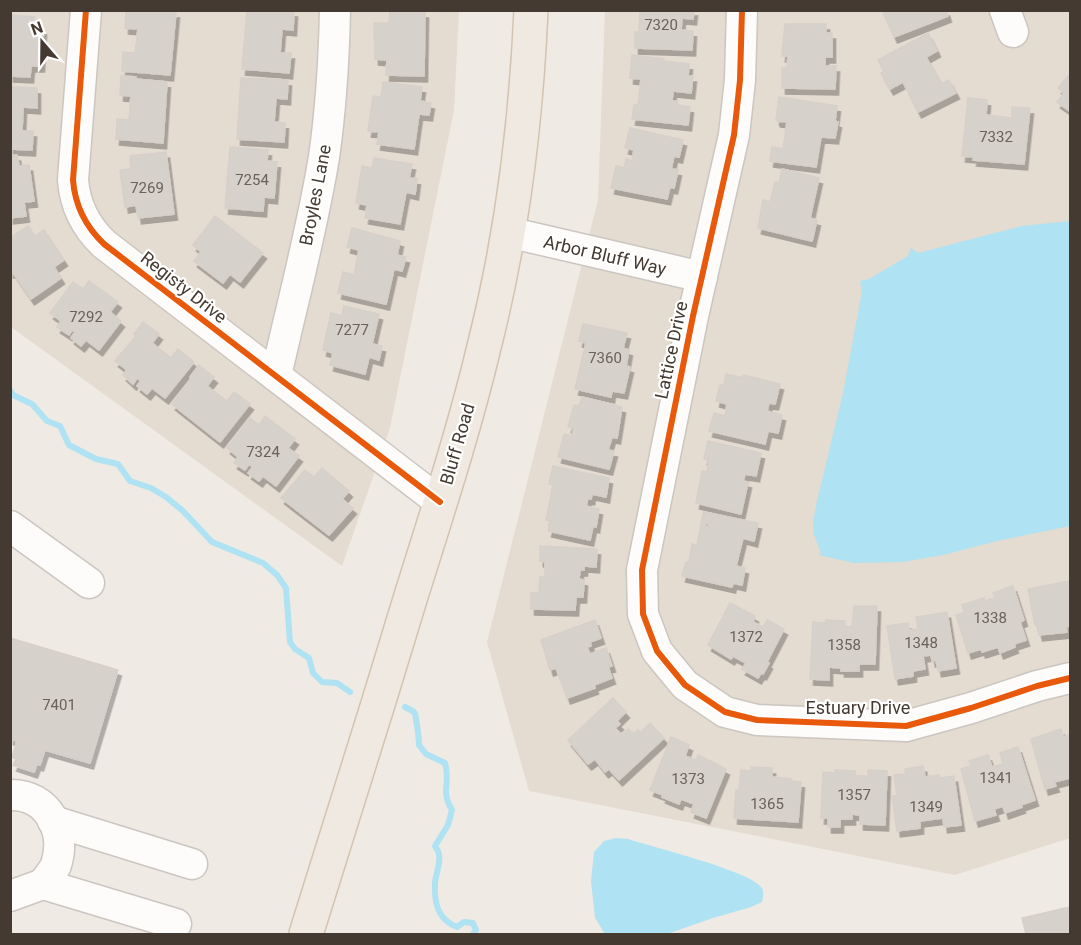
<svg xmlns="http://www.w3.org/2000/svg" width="1081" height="945" viewBox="0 0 1081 945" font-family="Roboto,sans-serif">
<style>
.residential{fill:#e4dbd1}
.water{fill:#afe2f2}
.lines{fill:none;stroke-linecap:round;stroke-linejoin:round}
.stream{stroke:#afe2f2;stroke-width:6}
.building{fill:#d6d1cb;stroke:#d7d0ca;stroke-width:1.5;filter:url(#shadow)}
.minor-casing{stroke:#cbc6c0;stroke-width:33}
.major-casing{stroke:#d4c3af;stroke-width:36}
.minor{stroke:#fdfcfb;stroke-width:30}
.major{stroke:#f0e9e1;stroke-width:33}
.cycleway-casing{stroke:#fff;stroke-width:10}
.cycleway{stroke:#e8590c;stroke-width:6}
.labels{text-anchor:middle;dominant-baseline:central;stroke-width:4.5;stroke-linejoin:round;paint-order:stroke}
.number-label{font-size:15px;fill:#6a6159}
.street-label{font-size:18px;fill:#443a31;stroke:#fff}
</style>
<defs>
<filter id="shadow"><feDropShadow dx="3.5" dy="6" stdDeviation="0" flood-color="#0004"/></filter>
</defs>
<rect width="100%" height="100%" fill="#efeae4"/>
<g class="residential">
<path d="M11,11H459L454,110L390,428L342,566L11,327Z"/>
<path d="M605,11H1070V838L955,875L529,791L487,642L598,200Z"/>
</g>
<g class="water">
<path d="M1070,221V526L997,541L943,555L903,562L854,563L819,555L821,553L814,535L813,524L816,505L843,393L862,291L860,281L869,279L908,256L911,248L918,253L1022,226Z"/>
<path d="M616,838L628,839C652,847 751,871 762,888C764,893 763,897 762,902L751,907L713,918L667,934H605L595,918L591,881L594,852L604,841Z"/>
</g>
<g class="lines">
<g class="stream">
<path d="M10,390L13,395L32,404L47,421L60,426L69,445L96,459L118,464L130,481L151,488L166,497L183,511L212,542L263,563L277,575L286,588L290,642L295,649L309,658L313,673L322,682L337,683L350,692"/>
<path d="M405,707C419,714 414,712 417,725C418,733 419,737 419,745L426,754L445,763C451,783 440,791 452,810L448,825L435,846C437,849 439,852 439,855C441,864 435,875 435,884C434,903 438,920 457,927L464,922L473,923L476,930L473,934"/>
</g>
</g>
<g class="building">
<path d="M126,10L176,12L170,75L122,71L123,52L135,53L138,29L125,28Z"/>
<path d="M247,10L294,11L293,30L282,29L280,53H291L289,73L242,69Z"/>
<path d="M390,10L425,12L424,76L386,75L387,60L375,59L374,23H389Z"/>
<path d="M640,10H694L693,19L682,18L681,30L693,31L692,50L635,48V32H639Z"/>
<path d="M882,10H946L948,16L894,37Z"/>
<path d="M10,15L35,17L34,29H43L41,66H31L30,77L10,76Z"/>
<path d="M785,24H826V33H832V57H825V66H836L835,89L782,88V68H787L788,56H782Z"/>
<path d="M928,33L937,51L926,57L941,84L949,80L956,93L918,112L903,82L890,89L881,73L884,71L878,60Z"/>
<path d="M632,55L664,59V61L689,64L688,76H693L691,93L673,91L672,101H678L677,105L690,107L688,125L632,119L634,105H638L641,79L630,78Z"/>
<path d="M1070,74V111L1057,102L1064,93L1058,88Z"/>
<path d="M121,76L136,77L135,79L167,82L163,143L116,139L117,119L129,120L131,96L120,95Z"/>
<path d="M241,78L288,80L287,99L276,98L274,122L285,123L284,142L237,139Z"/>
<path d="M383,82L422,87L420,101L431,103L429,115L419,114L414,149L377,144L379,132L368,131L373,96L381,97Z"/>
<path d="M10,87L37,88V108L23,107L22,131H33L32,150L10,149Z"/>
<path d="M779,97L837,106L835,121L838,122L835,138L821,137L816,167L770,161L772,147L783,149L787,122L777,121L776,119Z"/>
<path d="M968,98L987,100L986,115L1012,118V107L1030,108L1024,164L973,160L974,157L962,156Z"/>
<path d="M630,128L683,140L679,157L674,156L671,169L678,170L674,188L670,187L667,199L611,188L616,166L624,168L626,159L632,161L634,150L625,148Z"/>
<path d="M230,147L268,150L267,161L277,162L274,198L264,197L263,211L225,208Z"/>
<path d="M166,152L174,214L138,218L136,205L125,207L120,170L131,169L130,156Z"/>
<path d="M17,155L19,166L29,165L34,201L24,202L26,216L10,218V156Z"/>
<path d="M374,158L412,164L409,178L417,179L415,194L406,192L400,224L365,218L367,205L356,203L362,166L372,168Z"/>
<path d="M782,169L819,178L810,218L817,220L812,241L758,228L763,200L770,202L775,182L779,183Z"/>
<path d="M215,216L263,253L240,282L230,274L223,283L194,261L201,252L193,245Z"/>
<path d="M28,226L35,236L44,230L64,260L54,267L61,278L31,299L12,271L10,272V238Z"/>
<path d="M352,228L400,241L397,255L406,257L402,271L394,269L386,304L338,293L343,272L354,275L359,250L347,247Z"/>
<path d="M89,281L118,302L110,312L121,321L99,350L86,340L81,346L71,338L75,332L72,330L69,335L57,327L61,321L50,313L73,282L83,289Z"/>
<path d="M344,306L379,314L372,344L382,346L379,360L369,357L365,374L330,365L333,353L323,350L331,313L342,316Z"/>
<path d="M143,322L159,334L152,343L171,358L178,349L194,362L165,398L152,388L147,394L137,386L141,381L137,378L133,384L123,375L127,370L115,361L136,336L134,334Z"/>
<path d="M583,324L627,333L623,348L629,350L626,366L630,367L624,393L612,391L611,397L575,389L586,343L579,341Z"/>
<path d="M199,365L214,377L207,386L227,401L234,392L250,404L220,442L172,404L191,379L190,377Z"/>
<path d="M726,374L743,378V375L780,384L775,404L769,403L767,411L782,415L778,433L768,431L765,444L709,431L714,413L725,416L727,404L716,401L720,385H724Z"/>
<path d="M582,397L622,407L617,438L612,437L608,450L614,451L609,469L558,457L564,434L572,436L574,428L568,427L574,405L579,406Z"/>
<path d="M265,416L295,439L288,448L299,456L276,486L263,476L259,481L248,473L253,467L249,464L245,470L234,463L238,457L227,448L250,418L259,425Z"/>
<path d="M708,441L761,453L756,476L745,474L743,481L748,482L741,514L696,503L702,471L707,472L709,460L704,459Z"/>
<path d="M553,466L609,478L606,497L592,494L591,499L588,498L586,506L599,509L596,527L593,526L590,540L548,531L551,521L546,520L553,485L549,484Z"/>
<path d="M322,468L349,491L342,499L353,508L329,535L281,498L305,470L314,477Z"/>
<path d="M704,512L758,523L754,541L743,538L736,566L745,568L742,585L733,583L732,587L682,576L686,562H689L692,544L697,545L701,525L708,527L709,524L701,523Z"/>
<path d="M540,546L597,549L596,567L584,566V570H580L579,579L584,580L583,597H576L575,610L531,609V593H539L540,577H545V562L540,561Z"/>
<path d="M1070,581V626L1066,627L1067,632L1039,635L1037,625H1035L1028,589Z"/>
<path d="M1013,586L1024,620L1020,622L1026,640L1014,644L1015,647L1000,653L998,647L982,652L981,649L968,653L956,615L964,613L962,605L984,598L985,601L995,598L993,593Z"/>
<path d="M730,603L755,616L753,622L763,627L767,620L784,629L767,662L769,663L763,674L761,673L758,678L742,669L746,663L733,656L731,659L708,645Z"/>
<path d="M854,606H877L875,664H859V671H841V668L829,667V680L810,679L813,622L826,623V620L845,621L844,626L852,627Z"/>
<path d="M947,612L956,668L938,671L936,660L932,661L931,655L923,656L925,669L913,671V676L895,679L887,626L908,623L909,630L918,629L916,617Z"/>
<path d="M595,620L601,638L590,642L591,646L587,647L590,654L606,648L612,666L608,667L612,678L594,685L595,688L567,698L556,668L550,670L541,640Z"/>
<path d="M10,638L118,670L90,763L45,750L40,765L37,764L34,772L13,765L16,759L12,757L17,741L10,739Z"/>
<path d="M613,698L626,712L617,721L620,724L615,728L622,735L628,729L634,734L638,730L640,733L650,723L664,738L619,780L609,769L605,772L595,759L588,764L568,740Z"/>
<path d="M1061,729L1063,737L1070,735V778L1054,782L1056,786L1045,789L1031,739Z"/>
<path d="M671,737L689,745L685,756L696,760L698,755L726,769L706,818L691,812L694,804L681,799L679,804L662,797L663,795L650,790Z"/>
<path d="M1018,747L1035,800L1021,805L1022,807L1005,813L1003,806L994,809L996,815L975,821L961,769L971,766L969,761L988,755L992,767L1003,764L1000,753Z"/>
<path d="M923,766L925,777L939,775L940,778L954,776L961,825L944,827L943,818L920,821V828L897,831L892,796H897L894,775L906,774L905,769Z"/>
<path d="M751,767L772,768V777L791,779V781L801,782L798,822L734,818L736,790H739L741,770L751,771Z"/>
<path d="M835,770L855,771V776H868V770L887,771L885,825L860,824V815L852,814V819H840V827H828V818H821L823,772L835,773Z"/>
<path d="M1070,907V934H1026L1022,918Z"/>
</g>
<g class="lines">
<g class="minor-casing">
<g id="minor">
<path d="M86,10L73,180C75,206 85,226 104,244L440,502"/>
<path d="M742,10L740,80L734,135L693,316L642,570L643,614L657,651L685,685L725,712L757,720L906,726L971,708L1037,686L1070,678"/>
<path d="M1005,10L1013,32"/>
<path d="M508,232L702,277"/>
<path d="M276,376C292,304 312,231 324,157C331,108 334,59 335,10"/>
<path d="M10,526L89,583"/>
<path d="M10,795C48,794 67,831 56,865C53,872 47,878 43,884"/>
<path d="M53,821L192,864"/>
<path d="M10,896L43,884L176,924"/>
</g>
</g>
<g class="major-casing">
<path id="major" d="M306,934C341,822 377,709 411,596C437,513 464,431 484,347C512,237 526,124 531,10"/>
</g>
<use href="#minor" class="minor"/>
<use href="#major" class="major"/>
<g class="cycleway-casing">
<g id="cycleway">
<path d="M86,10L73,180C75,206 85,226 104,244L440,502"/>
<path d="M742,10L740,80L734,135L693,316L642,570L643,614L657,651L685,685L725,712L757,720L906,726L971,708L1037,686L1070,678"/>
</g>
</g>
<use href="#cycleway" class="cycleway"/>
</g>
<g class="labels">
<g class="number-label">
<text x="661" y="25">7320</text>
<text x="996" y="137">7332</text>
<text x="252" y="180">7254</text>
<text x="147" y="188">7269</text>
<text x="86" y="317">7292</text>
<text x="352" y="330">7277</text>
<text x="605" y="358">7360</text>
<text x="263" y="452">7324</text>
<text x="990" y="618">1338</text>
<text x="746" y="637">1372</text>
<text x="921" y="643">1348</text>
<text x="844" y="645">1358</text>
<text x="59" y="705">7401</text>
<text x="996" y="778">1341</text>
<text x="688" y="779">1373</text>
<text x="854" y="795">1357</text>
<text x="767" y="804">1365</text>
<text x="926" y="807">1349</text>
</g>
<g class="street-label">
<text transform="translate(315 195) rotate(-79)">Broyles Lane</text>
<text transform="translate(605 255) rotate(13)">Arbor Bluff Way</text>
<text transform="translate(184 287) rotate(38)">Registy Drive</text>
<text transform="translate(671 350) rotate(-78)">Lattice Drive</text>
<text transform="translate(457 444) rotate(-74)">Bluff Road</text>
<text x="858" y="707">Estuary Drive</text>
</g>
</g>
<rect width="1081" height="945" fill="none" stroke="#443a31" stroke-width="24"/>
<g transform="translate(42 42) rotate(340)" stroke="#ffffff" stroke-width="4.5" paint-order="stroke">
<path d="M0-4.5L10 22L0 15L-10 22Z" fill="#443a31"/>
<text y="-9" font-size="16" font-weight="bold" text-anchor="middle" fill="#443a31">N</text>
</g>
</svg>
